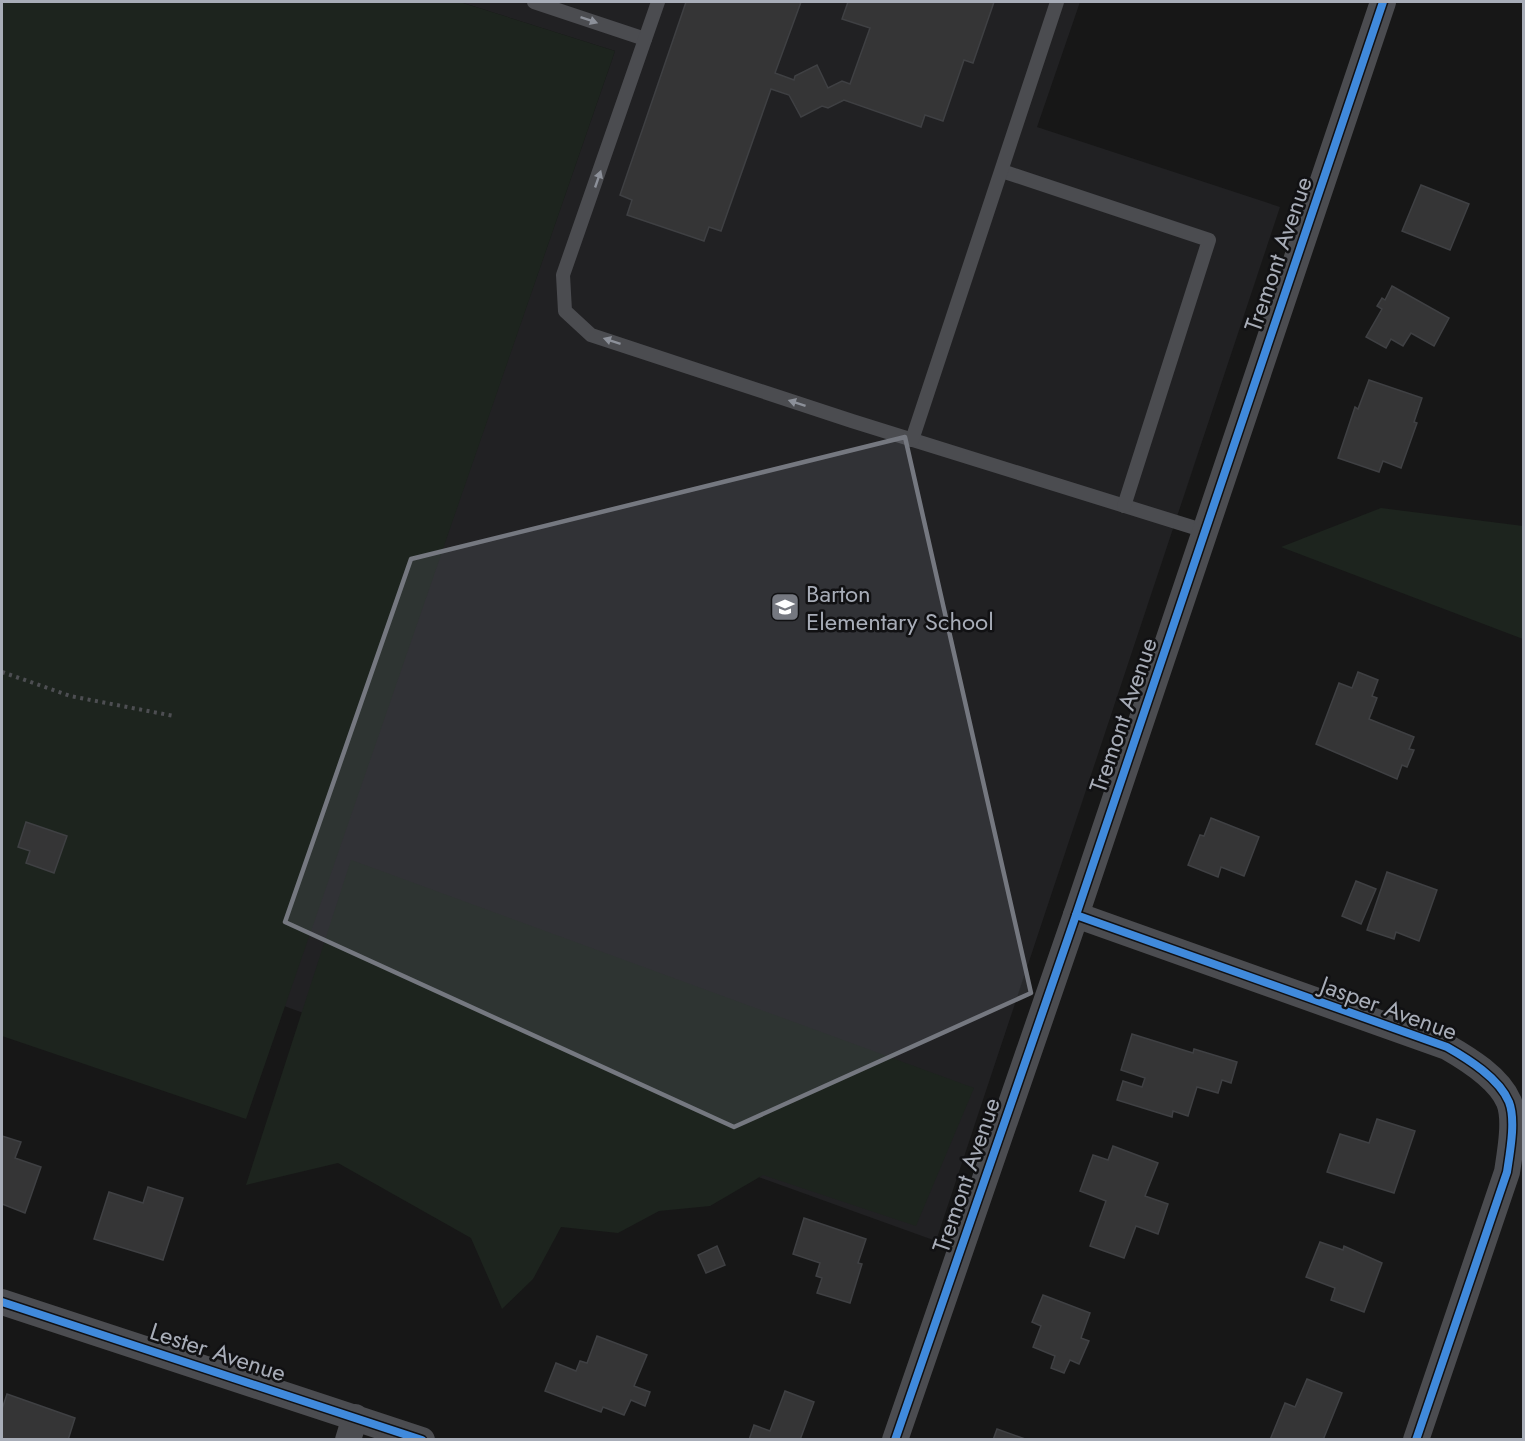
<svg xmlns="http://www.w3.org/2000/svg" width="1525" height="1441" viewBox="0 0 1525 1441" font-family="Jost,sans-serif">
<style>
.built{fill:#212123}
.green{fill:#1d241e}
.building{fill:#353536;stroke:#3f4043;stroke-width:1.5}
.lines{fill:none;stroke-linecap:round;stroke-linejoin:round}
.path{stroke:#4d4e52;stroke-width:4;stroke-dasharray:3 4.5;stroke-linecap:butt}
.service{stroke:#4b4c50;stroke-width:14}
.minor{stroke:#4b4c50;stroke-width:26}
.cycleway-casing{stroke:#111113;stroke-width:11}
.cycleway{stroke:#408adc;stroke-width:8}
.oneway{fill:#8c9099}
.marked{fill:#757880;fill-opacity:0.2;stroke:#757880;stroke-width:4.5;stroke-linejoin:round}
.labels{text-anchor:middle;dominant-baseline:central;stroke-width:5;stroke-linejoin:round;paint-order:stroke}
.street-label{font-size:24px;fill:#a8adb8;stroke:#111113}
.poi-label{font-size:24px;fill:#a8adb8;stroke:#111113;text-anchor:start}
</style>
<rect width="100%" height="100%" fill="#171717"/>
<path class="built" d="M460,2H1080L1037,127L1280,207L936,1241L284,1006L615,51Z"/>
<g class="green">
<path d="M2,2H460L615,51L246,1119L2,1036Z"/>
<path d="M1381,508L1523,526V639L1281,547Z"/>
<path d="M351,860L974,1088L916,1226L763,1175L710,1206L659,1211L618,1233L561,1227L533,1279L502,1309L471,1238L338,1163L246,1185Z"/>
</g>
<g class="building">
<path d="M686,2H801L775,73L794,80L795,76L817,65L828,88L842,81L850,84L870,28L842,19L848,2H994L973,63L964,60L943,121L925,115L921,127L844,100L828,108L822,106L801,117L789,95L771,89L721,231L709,227L704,241L627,215L632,200L620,195Z"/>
<path d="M1421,185L1469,204L1450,250L1402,231Z"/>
<path d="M1392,286L1449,318L1434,346L1411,333L1403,346L1391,339L1386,348L1366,337L1382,309L1377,306L1382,298L1385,300Z"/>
<path d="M1369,380L1422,398L1414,422L1417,423L1401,468L1383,461L1379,472L1338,458L1355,407L1358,409Z"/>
<path d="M1358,672L1378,680L1372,696L1377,698L1369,719L1414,737L1409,749L1414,750L1407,767L1402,765L1397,779L1316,744L1339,683L1352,688Z"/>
<path d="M1211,818L1259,837L1244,876L1221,867L1218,877L1188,865L1200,835L1204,836Z"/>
<path d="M26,822L67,836L54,873L26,863L30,851L18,847Z"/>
<path d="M1387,872L1437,890L1419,941L1396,932L1394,939L1367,930Z"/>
<path d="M1356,881L1376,889L1361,924L1342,916Z"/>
<path d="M1132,1034L1193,1053L1194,1049L1237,1062L1231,1083L1222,1080L1218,1093L1197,1087L1188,1116L1173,1111L1172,1117L1117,1100L1123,1081L1142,1087L1145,1078L1121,1070Z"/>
<path d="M1377,1119L1415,1131L1394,1193L1327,1172L1340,1134L1369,1143Z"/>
<path d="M2,1136L21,1142L15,1158L41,1167L25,1213L2,1204Z"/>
<path d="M1113,1146L1158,1163L1145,1196L1168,1204L1158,1234L1136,1226L1124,1258L1090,1246L1106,1201L1080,1191L1093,1155L1108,1160Z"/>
<path d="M148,1187L183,1198L163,1260L94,1239L109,1192L143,1203Z"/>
<path d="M804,1218L866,1239L858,1263L862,1264L850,1303L817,1293L822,1278L816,1276L820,1263L793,1254Z"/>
<path d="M1320,1242L1343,1250L1344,1246L1382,1263L1364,1312L1331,1300L1335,1288L1306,1277Z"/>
<path d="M717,1246L725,1265L706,1273L698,1255Z"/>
<path d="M1043,1295L1090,1313L1081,1338L1089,1341L1079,1364L1070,1360L1064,1373L1051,1368L1055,1356L1033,1347L1041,1326L1032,1322Z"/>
<path d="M597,1336L647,1355L634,1386L650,1392L645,1406L631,1400L624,1415L603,1407L601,1412L545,1391L556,1363L576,1371L580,1361L587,1363Z"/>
<path d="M1307,1379L1342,1393L1323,1440H1270L1285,1403L1295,1407Z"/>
<path d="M785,1391L814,1402L800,1440H749L754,1425L770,1431Z"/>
<path d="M7,1394L75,1418L68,1440H2V1409Z"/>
<path d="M997,1429L1028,1440H993Z"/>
</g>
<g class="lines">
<path class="path" d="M2,672L70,696L174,716"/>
<g class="service">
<path d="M534,2L645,39"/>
<path d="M658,2L563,275L565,311L591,335L852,421L1205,531"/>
<path d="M1002,171L1209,240L1124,506"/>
<path d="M912,440L1057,2"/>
</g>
<g class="minor">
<path d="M1076,915L1447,1047C1468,1059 1499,1078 1509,1102C1516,1120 1510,1152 1507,1172L1416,1440"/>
<path d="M2,1302L422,1440"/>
<path d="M348,1440L355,1417"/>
<path d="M895,1440L1076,915L1383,2"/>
</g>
<g class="cycleway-casing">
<g id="cycleway">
<path d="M1076,915L1447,1047C1468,1059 1499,1078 1509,1102C1516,1120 1510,1152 1507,1172L1416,1440"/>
<path d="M2,1302L422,1440"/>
<path d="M895,1440L1076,915L1383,2"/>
</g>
</g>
<use href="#cycleway" class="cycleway"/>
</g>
<defs><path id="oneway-solid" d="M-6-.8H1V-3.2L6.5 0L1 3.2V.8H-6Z" transform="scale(1.5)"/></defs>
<g class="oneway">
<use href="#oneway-solid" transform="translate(589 20) rotate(19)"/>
<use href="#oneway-solid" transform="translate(598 179) rotate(-71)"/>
<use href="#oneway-solid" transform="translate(612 341) rotate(-162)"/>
<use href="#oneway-solid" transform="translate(797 403) rotate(-162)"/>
</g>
<path class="marked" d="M905,437L1031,993L734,1127L285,922L411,559Z"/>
<defs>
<g id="school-square" transform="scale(1.5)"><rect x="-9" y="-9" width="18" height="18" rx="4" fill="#757880" stroke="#111113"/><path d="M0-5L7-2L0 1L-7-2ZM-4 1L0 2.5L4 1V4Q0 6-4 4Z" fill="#fff"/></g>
</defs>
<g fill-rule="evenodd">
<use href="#school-square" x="785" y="607"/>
</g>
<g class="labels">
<g class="street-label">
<text transform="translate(1278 254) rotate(-71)">Tremont Avenue</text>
<text transform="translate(1123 715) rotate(-71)">Tremont Avenue</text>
<text transform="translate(1389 1008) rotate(20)">Jasper Avenue</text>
<text transform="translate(966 1175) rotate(-71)">Tremont Avenue</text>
<text transform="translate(218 1352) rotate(18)">Lester Avenue</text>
</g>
<g class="poi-label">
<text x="806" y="593">Barton<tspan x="806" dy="28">Elementary School</tspan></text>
</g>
</g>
<rect width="1525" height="1441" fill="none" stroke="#a8adb8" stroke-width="6"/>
</svg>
